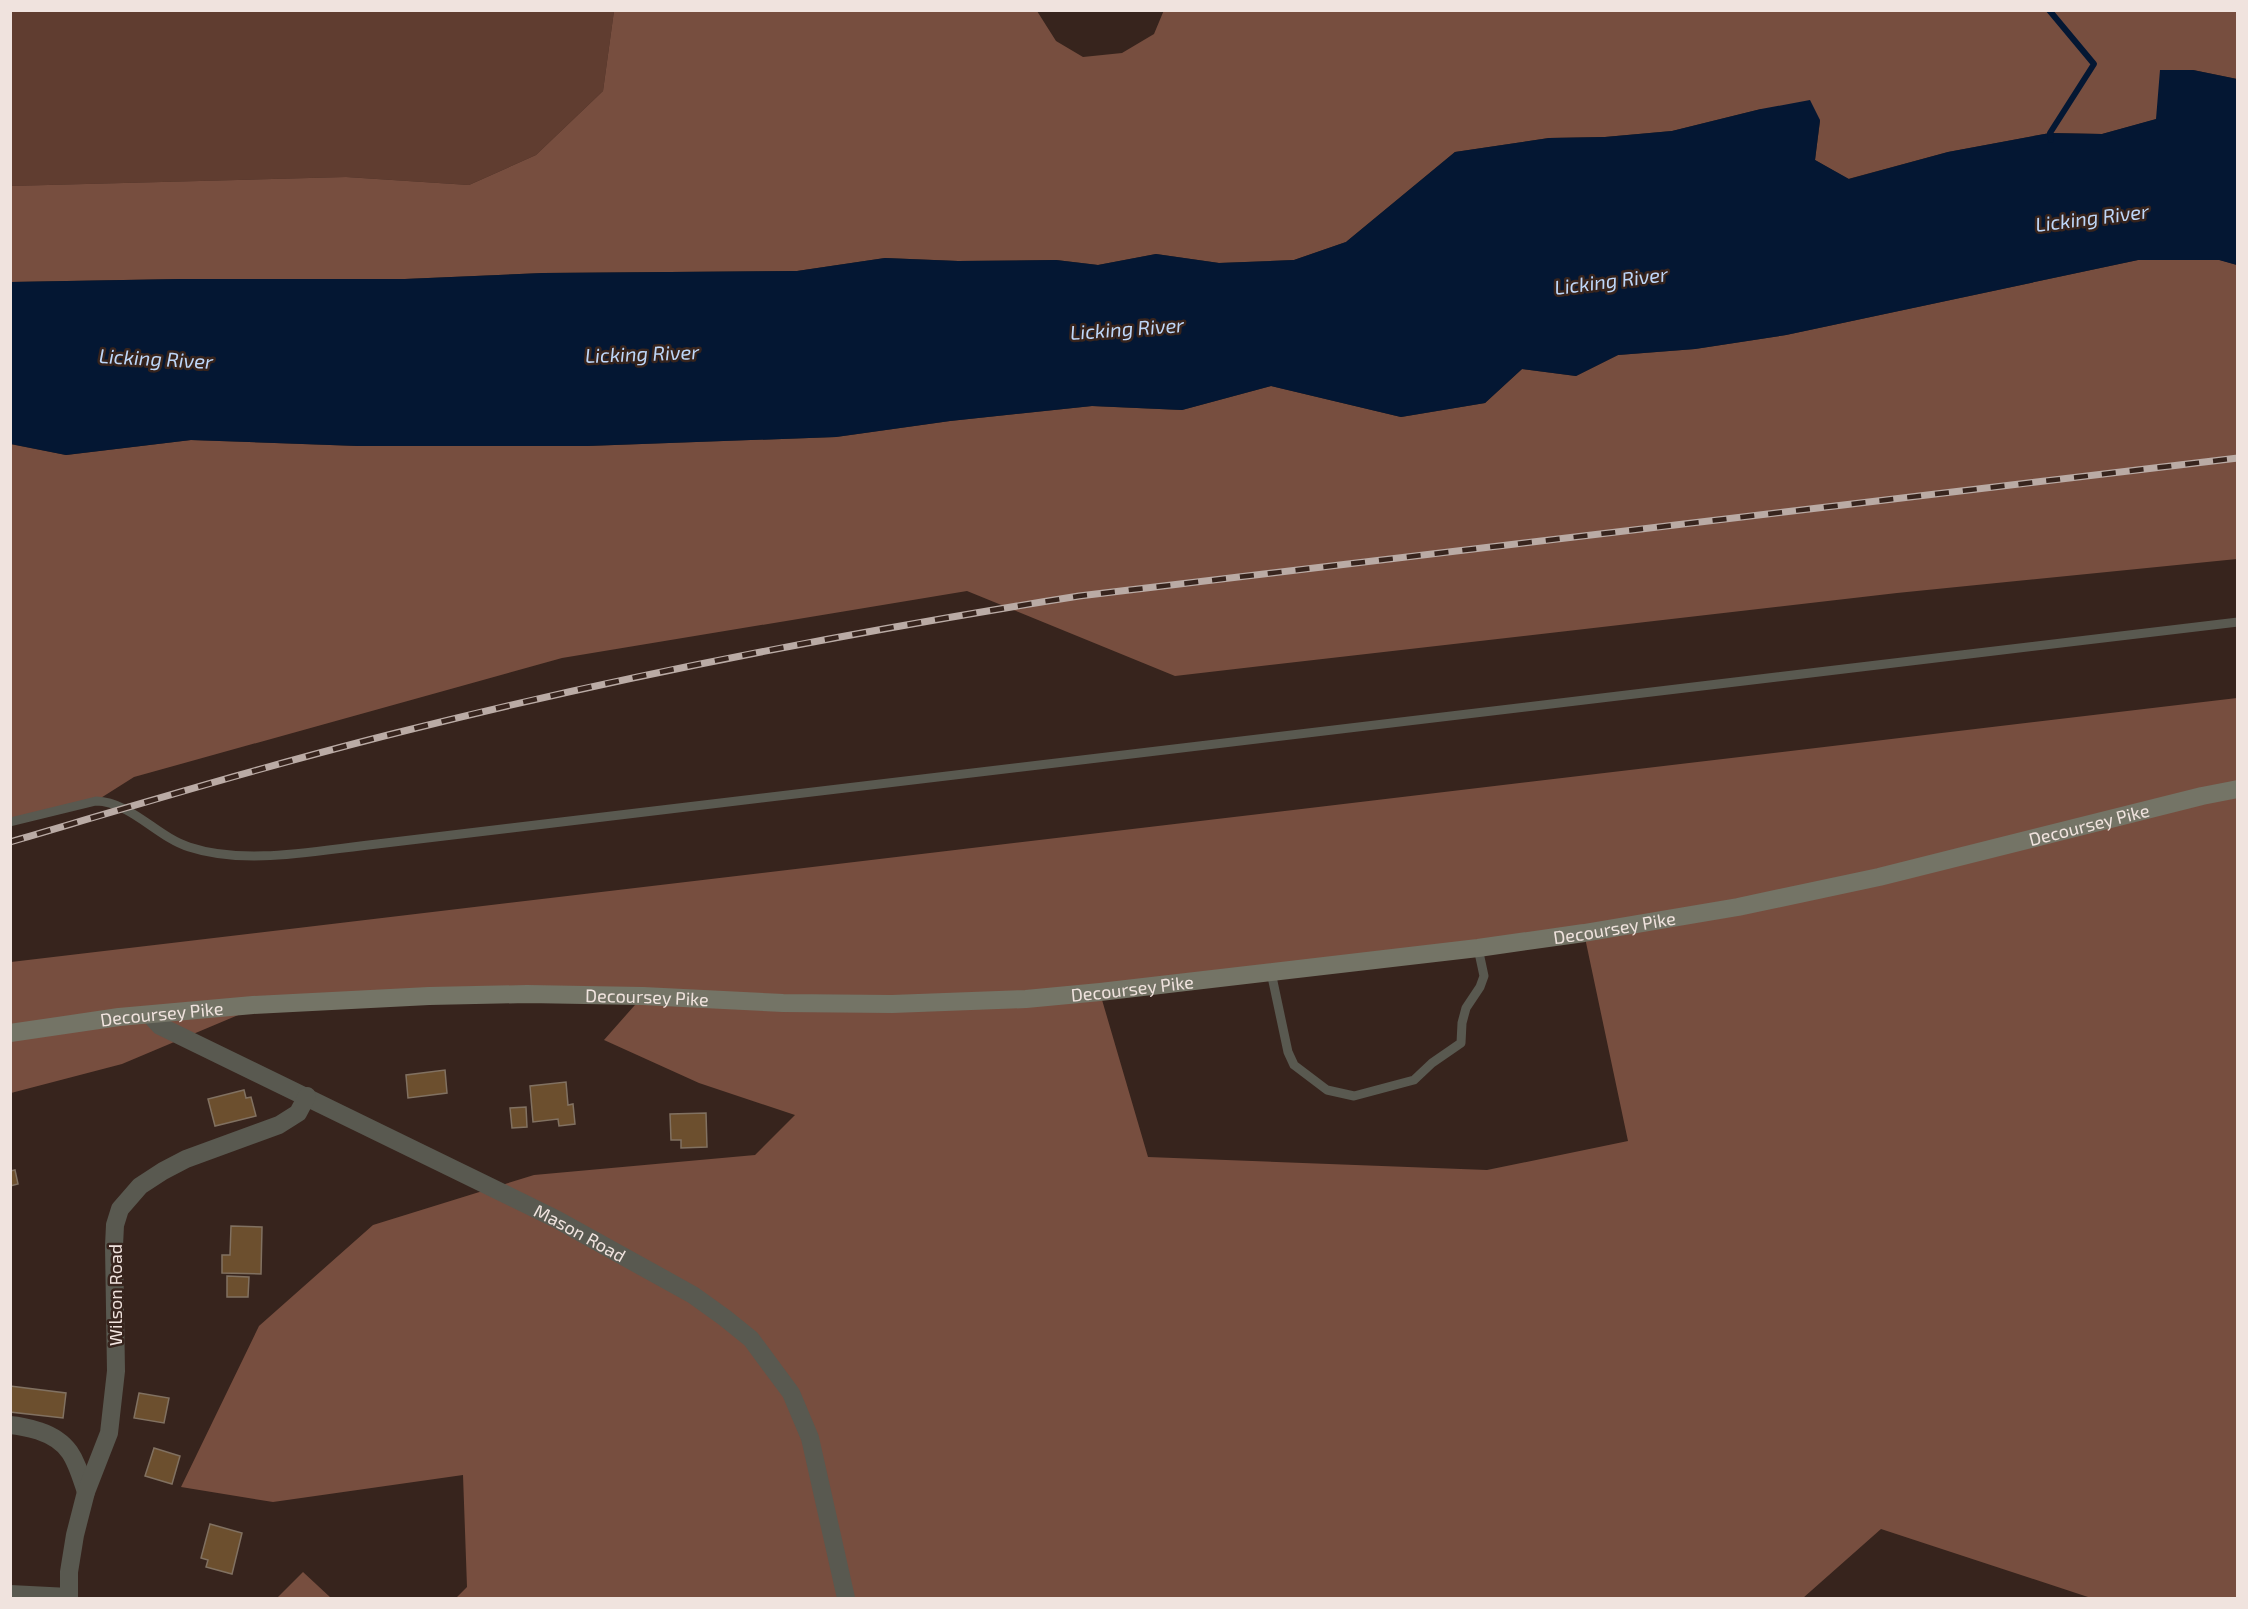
<svg xmlns="http://www.w3.org/2000/svg" width="2248" height="1609" viewBox="0 0 2248 1609" font-family="'Exo 2',sans-serif">
<style>
.green{fill:#603d30}
.forest{fill:#774e3f;fill-rule:evenodd}
.water{fill:#041733}
.lines{fill:none;stroke-linecap:round;stroke-linejoin:round}
.stream{stroke:#041733;stroke-width:6}
.building{fill:#6c4f2e;stroke:#817161;stroke-width:1.5}
.service{stroke:#595950;stroke-width:9}
.minor{stroke:#595950;stroke-width:18}
.secondary{stroke:#747466;stroke-width:18}
.rail-casing{stroke:#baaba5;stroke-width:7}
.rail{stroke:#37241d;stroke-width:4.5;stroke-dasharray:14;stroke-linecap:butt}
.labels{text-anchor:middle;dominant-baseline:central;stroke-width:5;stroke-linejoin:round;paint-order:stroke}
.street-label{font-size:18px;fill:#f0e3de;stroke:#37241d}
.water-label{font-size:20px;font-style:italic;fill:#bed7f9;stroke:#37241d}
</style>
<rect width="100%" height="100%" fill="#37241d"/>
<path class="green" d="M10,11H614L603,91L536,155L469,185L346,177L11,186Z"/>
<g class="forest">
<path d="M1164,10L2237,11V79L2193,70L2157,119L2102,134L2050,133L1948,152L1848,179L1815,160L1820,121L1761,109L1672,131L1605,137L1549,138L1455,152L1346,242L1294,260L1219,263L1156,254L1098,265L1056,260L958,261L885,258L797,271L543,273L405,279H180L11,282L10,186L346,177L469,185L536,155L603,91L614,11H1037L1056,41L1083,57L1122,53L1154,34Z"/>
<path d="M2138,260H2220L2237,265V559L1897,593L1175,676L967,591L562,658L134,777L96,801L11,822L10,444L66,455L191,440L358,446H587L836,437L950,421L1092,406L1182,410L1271,386L1401,417L1485,403L1522,369L1576,376L1618,355L1695,349L1786,335Z"/>
<path d="M2237,698V1598H2091L1881,1529L1803,1598H456L467,1587L463,1475L273,1502L181,1487L259,1326L373,1225L534,1175L755,1155L795,1115L699,1083L604,1040L642,997L262,1005L122,1064L11,1093V962ZM1584,933L1628,1141L1487,1170L1148,1157L1100,993Z"/>
<path d="M303,1572L331,1598H277Z"/>
</g>
<path class="water" d="M2160,70H2193L2237,79V265L2219,260H2138L1786,335L1695,349L1618,355L1576,376L1522,369L1485,403L1401,417L1271,386L1182,410L1092,406L950,421L836,437L587,446H358L191,440L66,455L11,444V282L180,279H405L543,273L797,271L885,258L958,261L1056,260L1098,265L1156,254L1219,263L1294,260L1346,242L1455,152L1549,138L1605,137L1672,131L1761,109L1810,100L1820,120L1815,160L1849,179L1948,152L2050,133L2102,134L2156,119Z"/>
<g class="lines">
<path class="stream" d="M2049,10L2094,64L2050,133L2051,140"/>
</g>
<g class="building">
<path d="M445,1070L447,1093L408,1098L406,1075Z"/>
<path d="M566,1082L568,1105L573,1104L575,1124L559,1126L558,1119L533,1122L530,1086Z"/>
<path d="M244,1090L246,1098L251,1097L256,1116L215,1126L208,1099Z"/>
<path d="M526,1107L527,1127L512,1128L510,1108Z"/>
<path d="M706,1113L707,1147L681,1148V1140H671L670,1114Z"/>
<path d="M15,1170L18,1184L10,1186V1171Z"/>
<path d="M231,1226L262,1227L261,1274L222,1273V1255H230Z"/>
<path d="M227,1276L249,1277L248,1297H227Z"/>
<path d="M10,1386L66,1393L63,1418L10,1412Z"/>
<path d="M139,1393L169,1398L164,1423L134,1418Z"/>
<path d="M154,1448L180,1456L172,1484L145,1476Z"/>
<path d="M210,1524L242,1533L232,1574L206,1567L208,1560L201,1558Z"/>
</g>
<g class="lines">
<g class="service">
<path d="M10,822L96,801C131,802 157,837 189,847C246,866 319,850 377,844L2238,622"/>
<path d="M1271,972L1288,1052L1294,1065L1327,1090L1354,1096L1414,1080L1432,1063L1461,1043L1462,1023L1466,1008L1480,987L1484,976L1478,948"/>
</g>
<g class="minor">
<path id="s1" d="M150,1015L160,1026L556,1219L693,1295L725,1318L751,1339L791,1393L810,1438L846,1598"/>
<path d="M10,1425C21,1426 29,1428 39,1431C72,1442 76,1462 86,1492"/>
<path d="M10,1594L69,1597"/>
<path d="M69,1598V1572L75,1535L86,1492L109,1433L116,1371L114,1246L115,1225L120,1209L140,1186L163,1171L186,1159L279,1125L298,1113L307,1096"/>
</g>
<path class="secondary" id="s2" d="M10,1033L119,1017L253,1005L429,996L527,994L643,996L783,1003L892,1004L1026,999L1100,992L1478,948L1584,933L1738,907L1879,877L2202,796L2238,789"/>
<g class="rail-casing">
<path id="rail" d="M10,842C143,803 275,763 408,730C630,674 853,632 1079,596L2238,458"/>
</g>
<use href="#rail" class="rail"/>
</g>
<g class="labels">
<g class="street-label">
<text stroke="none"><textPath href="#s2" startOffset="2097">Decoursey Pike</textPath></text>
<text stroke="none"><textPath href="#s2" startOffset="1611">Decoursey Pike</textPath></text>
<text stroke="none"><textPath href="#s2" startOffset="1125">Decoursey Pike</textPath></text>
<text stroke="none"><textPath href="#s2" startOffset="639">Decoursey Pike</textPath></text>
<text stroke="none"><textPath href="#s2" startOffset="153">Decoursey Pike</textPath></text>
<text stroke="none"><textPath href="#s1" startOffset="483">Mason Road</textPath></text>
<text transform="translate(115 1295) rotate(-90)">Wilson Road</text>
</g>
<g class="water-label">
<text transform="translate(2092 217) rotate(-7)">Licking River</text>
<text transform="translate(1611 280) rotate(-7)">Licking River</text>
<text transform="translate(1127 328) rotate(-4)">Licking River</text>
<text transform="translate(642 353) rotate(-2)">Licking River</text>
<text transform="translate(156 358) rotate(3)">Licking River</text>
</g>
</g>
<rect width="2248" height="1609" fill="none" stroke="#f0e3de" stroke-width="24"/>
</svg>
